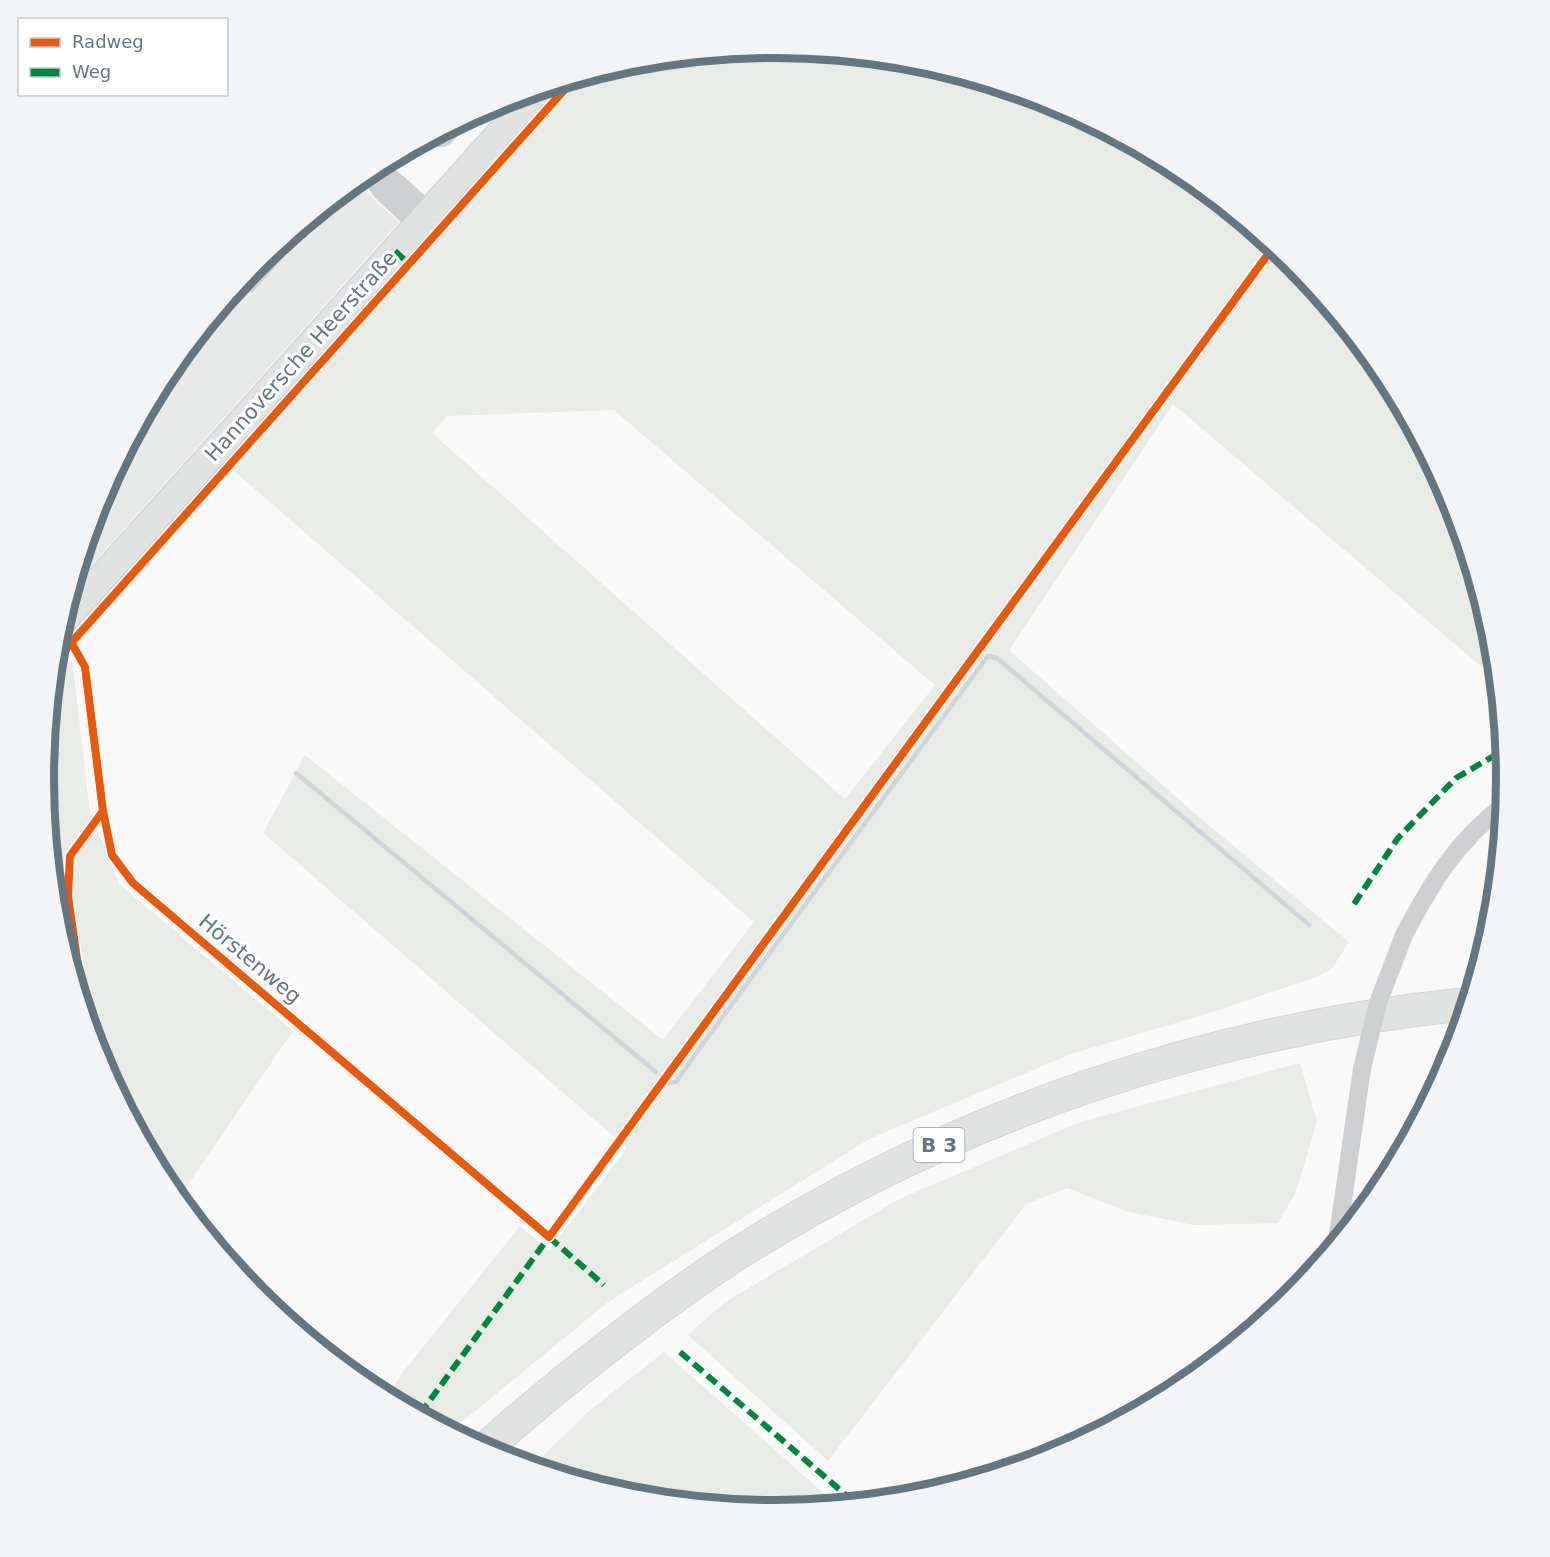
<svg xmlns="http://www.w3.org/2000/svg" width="1550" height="1557" viewBox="0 0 1550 1557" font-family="'DejaVu Sans',sans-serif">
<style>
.built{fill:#e8e9e9}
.green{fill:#e8ebe6;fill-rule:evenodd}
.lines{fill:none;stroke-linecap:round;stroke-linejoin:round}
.stream{stroke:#ced6d9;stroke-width:4.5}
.primary-casing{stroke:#d5d6d7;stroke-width:30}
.highway-casing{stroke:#d5d6d6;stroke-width:34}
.lane{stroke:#cecfd0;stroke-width:9}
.street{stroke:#cecfd0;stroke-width:18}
.primary{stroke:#e1e2e2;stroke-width:27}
.highway{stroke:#e1e2e2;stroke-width:32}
.street-bridge{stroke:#cecfd0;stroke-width:18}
.quiet{stroke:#00873e;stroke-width:6;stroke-dasharray:12 6;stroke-linecap:butt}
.cycleway-casing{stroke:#fff;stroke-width:11}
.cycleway{stroke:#e8590c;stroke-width:8}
.labels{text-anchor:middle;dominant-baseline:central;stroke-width:6;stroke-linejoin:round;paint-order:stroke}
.shield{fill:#fff;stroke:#939fa8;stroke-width:1.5}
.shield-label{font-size:20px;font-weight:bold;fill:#657683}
.street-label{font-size:21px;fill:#657683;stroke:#fff}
.rim{fill:none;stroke:#657683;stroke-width:8}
</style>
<rect width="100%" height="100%" fill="#f9f9f9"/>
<path class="built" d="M355,182L399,222L73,586L99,498L167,372L258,261Z"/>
<g class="green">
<path d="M775,47L918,61L1055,103L1182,170L1292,261L1383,372L1451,499L1493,636L1497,680L1173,404L1009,650L1199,817L1349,942L1333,967L1319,976L1213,1012L1071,1054L869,1139L608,1302L451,1431L387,1397L403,1372L520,1226L549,1251L627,1148L263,833L305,755L663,1040L754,922L234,471L429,246L582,76L633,61ZM614,410L935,685L845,799L432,433L447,416Z"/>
<path d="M72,659L90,812L119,884L293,1031L178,1199L167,1185L99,1058L57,921L44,778L53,680Z"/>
<path d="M1300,1063L1317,1121L1296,1192L1278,1223L1194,1225L1129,1212L1067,1188L1026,1204L828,1461L688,1335L725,1302L899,1199L1080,1122Z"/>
<path d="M664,1352L836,1504L775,1510L632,1496L533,1466L588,1412Z"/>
</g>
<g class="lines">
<g class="stream">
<path d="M296,773L656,1072"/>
<path d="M669,1083L676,1082L702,1045L988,656L997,658L1309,925"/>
</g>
<g class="primary-casing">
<path id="primary" d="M61,623L540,89"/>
</g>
<g class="highway-casing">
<path id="highway" d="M485,1449C511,1425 538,1403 565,1381C622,1335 680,1290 743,1250C962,1113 1210,1030 1467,1004"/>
</g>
<g class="lane">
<path d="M212,317L236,289L248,284"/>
<path d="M59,631L71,642L85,667L103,811L112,855L133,883L549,1237"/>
</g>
<g class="street">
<path d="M428,138H443L461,121"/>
<path d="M374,167L394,180L430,212"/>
<path d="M368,171L381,191L418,226"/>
<path d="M248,284L295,231"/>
<path d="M1404,935C1432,882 1456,842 1504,805"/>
<path d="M1337,1241L1362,1069"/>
</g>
<use href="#primary" class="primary"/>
<use href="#highway" class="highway"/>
<path class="street-bridge" d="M1362,1069L1378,1003L1404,935"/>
<g class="quiet">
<path d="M428,138H443L461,121"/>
<path d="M395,251L409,264"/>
<path d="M1354,904L1398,838L1456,778L1504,750"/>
<path d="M549,1237L604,1285"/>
<path d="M680,1352L854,1502"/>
<path d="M420,1414L551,1234"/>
</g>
<g class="cycleway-casing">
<g id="cycleway">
<path d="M59,631L71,642L85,667L103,811L112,855L133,883L549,1237L1274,246"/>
<path d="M55,661L574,79"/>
<path d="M84,1008L68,896L70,856L103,811"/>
</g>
</g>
<use href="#cycleway" class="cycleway"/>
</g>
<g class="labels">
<rect class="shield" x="913.5" y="1128" width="51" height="34" rx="4.5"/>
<g class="shield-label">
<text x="939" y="1145">B 3</text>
</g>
<g class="street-label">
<text transform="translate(301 356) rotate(-48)">Hannoversche Heerstraße</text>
<text transform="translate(250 959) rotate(40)">Hörstenweg</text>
</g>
</g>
<path d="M0 0H1550V1557H0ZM54 779a721 721 0 1 1 1442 0a721 721 0 1 1-1442 0Z" fill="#f3f4f5" fill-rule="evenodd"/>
<path class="rim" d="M54 779a721 721 0 1 1 1442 0a721 721 0 1 1-1442 0Z"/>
<rect x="18" y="18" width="210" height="78" fill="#ffffff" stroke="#c1c8cd" stroke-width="1.5"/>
<rect x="30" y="38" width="30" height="9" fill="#e8590c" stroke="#c1c8cd" stroke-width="1.5"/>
<text x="72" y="48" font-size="18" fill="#657683">Radweg</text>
<rect x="30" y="68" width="30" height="9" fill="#00873e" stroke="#c1c8cd" stroke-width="1.5"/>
<text x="72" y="78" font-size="18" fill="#657683">Weg</text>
</svg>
